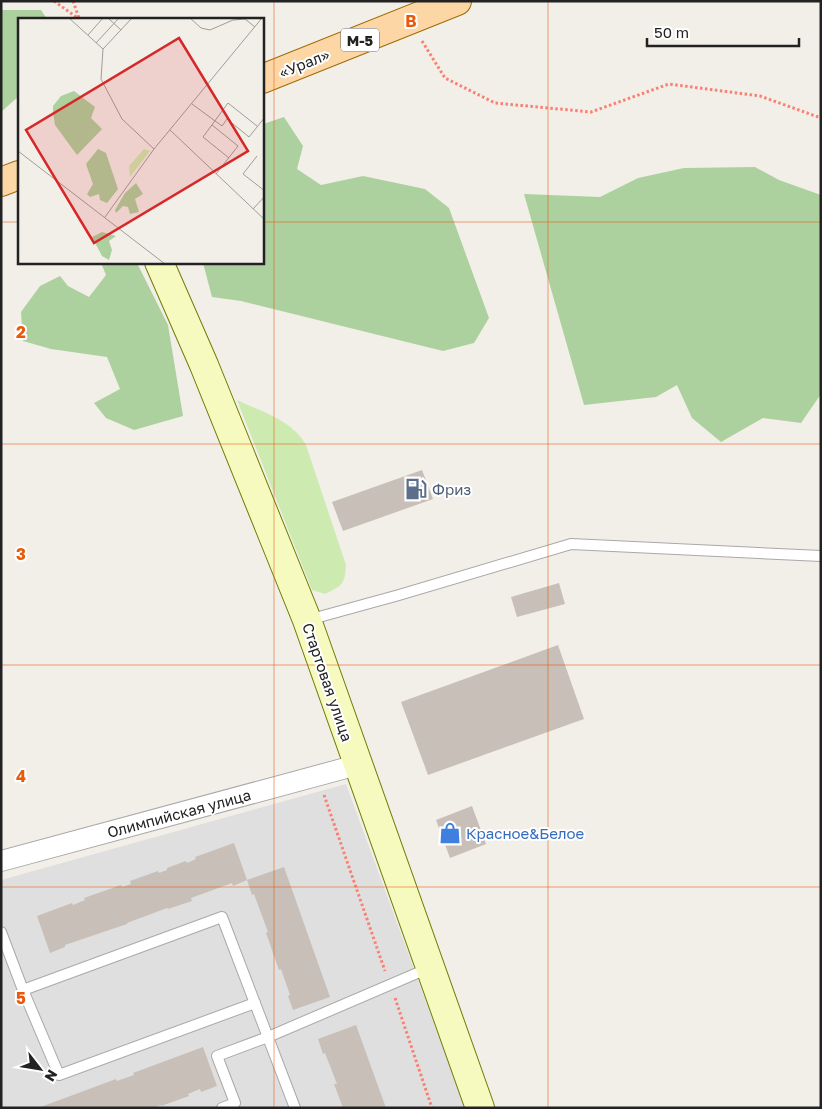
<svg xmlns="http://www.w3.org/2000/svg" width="822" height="1109" viewBox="0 0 822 1109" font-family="'Golos Text',sans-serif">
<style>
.residential{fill:#e0dfdf}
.grass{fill:#cdebb0}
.forest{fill:#add19e}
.building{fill:#c7bfb8}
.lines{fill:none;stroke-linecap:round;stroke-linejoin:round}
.lane-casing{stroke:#a9a9a9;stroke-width:12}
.street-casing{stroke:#a9a9a9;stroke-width:22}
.secondary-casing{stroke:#707d05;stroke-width:30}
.primary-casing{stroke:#a06b00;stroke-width:30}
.path{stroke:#fa8072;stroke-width:3;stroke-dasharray:2.5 2.5;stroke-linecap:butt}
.lane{stroke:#fff;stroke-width:10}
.street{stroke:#fff;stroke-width:20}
.secondary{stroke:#f7fabf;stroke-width:28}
.primary{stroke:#fcd6a4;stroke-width:28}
.grid{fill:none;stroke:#e8590c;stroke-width:1;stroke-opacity:0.55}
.labels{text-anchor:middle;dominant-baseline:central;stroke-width:4;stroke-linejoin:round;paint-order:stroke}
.shield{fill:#fff;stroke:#646464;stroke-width:1}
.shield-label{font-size:14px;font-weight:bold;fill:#222}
.street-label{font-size:15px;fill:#222;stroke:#fff}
.service-label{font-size:15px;fill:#4e5e75;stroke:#fff;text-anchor:start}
.shop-label{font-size:15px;fill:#366cbe;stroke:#fff;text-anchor:start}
.inset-road{fill:none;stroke:#9f9d99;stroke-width:1}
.view{fill:#d62828;fill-opacity:0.15;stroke:#d62828;stroke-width:2.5}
.inset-edge{fill:none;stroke:#222;stroke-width:2.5}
.grid-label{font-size:16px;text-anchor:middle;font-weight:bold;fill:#e8590c;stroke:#fff;stroke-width:4;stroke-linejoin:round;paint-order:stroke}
</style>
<rect width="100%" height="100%" fill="#f2efe9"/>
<path class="residential" d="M346,784L465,1108H1V880Z"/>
<path class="grass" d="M237,400C262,412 292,420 306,445L346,565C345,584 342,586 325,594L312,590Z"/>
<g class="forest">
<path d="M1,10H41L47,19H19V96L1,112Z"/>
<path d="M284,117L303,146L297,169L321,185L363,176L425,189L449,208L489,318L474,343L443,351L241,301L212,297L203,263L262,262L263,124Z"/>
<path d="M755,167L779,180L821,195V394L801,423L763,418L721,442L692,418L677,385L656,397L584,405L524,194L600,197L638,178L684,168Z"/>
<path d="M101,263H137L168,325L183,416L134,430L106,418L94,403L120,389L107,357L51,349L23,341L21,312L40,286L60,276L68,286L89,297L106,275Z"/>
</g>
<g class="building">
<path d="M422,470L433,499L343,531L332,502Z"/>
<path d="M559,583L565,604L517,617L511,597Z"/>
<path d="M558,645L584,719L428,775L401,702Z"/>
<path d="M472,806L486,844L450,858L436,820Z"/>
<path d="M234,843L247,880L284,867L330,997L293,1010L288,996L290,995L281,969L279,970L266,933L268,932L254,894L252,895L247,880L233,886L232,883L191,898L192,901L168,909L167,908L127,923V924L65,945V947L50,953L37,916L72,903L73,905L85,900L84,898L121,885L122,887L131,884L130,881L158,871L159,873L167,870V868L186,861L187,863L196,859L195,857Z"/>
<path d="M356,1025L386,1108H343L334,1084H337L325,1053L323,1054L318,1039Z"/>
<path d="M203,1047L217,1086L201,1092L200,1089L188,1094L189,1096L161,1106V1105L152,1108H38L116,1079L117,1081L134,1075L133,1073Z"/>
</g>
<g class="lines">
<g class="lane-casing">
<g id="lane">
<path d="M308,620L399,595L571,544L821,556"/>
<path d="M1,932L23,990L59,1075L255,1003"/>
<path d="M23,990L222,917L295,1108"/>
<path d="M222,1108L235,1103L217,1056L268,1037L429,968"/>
</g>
</g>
<g class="street-casing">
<path id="street" d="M1,861L357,765"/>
</g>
<g class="secondary-casing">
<path id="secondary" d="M159,262L204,365L307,620L480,1108"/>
</g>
<g class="primary-casing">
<g id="primary">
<path d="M262,79L457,1"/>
<path d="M1,182L19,175"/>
</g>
</g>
<g class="path">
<path d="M54,1L79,19"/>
<path d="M73,1L79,18"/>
<path d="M422,41L445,78L495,103L591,112L669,84L760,96L821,118"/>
<path d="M324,795L385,971"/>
<path d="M395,998L432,1108"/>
</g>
<use href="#lane" class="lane"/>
<use href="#street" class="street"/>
<use href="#secondary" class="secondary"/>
<use href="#primary" class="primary"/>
</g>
<path class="grid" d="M274,1V1108M548,1V1108M1,222H19M262,222H821M1,444H821M1,665H821M1,887H821"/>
<defs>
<g id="fuel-bare" transform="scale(1.725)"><path d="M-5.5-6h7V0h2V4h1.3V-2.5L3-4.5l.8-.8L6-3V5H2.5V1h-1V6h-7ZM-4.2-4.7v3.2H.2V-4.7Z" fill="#5c6f8a" stroke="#fff" stroke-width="2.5" paint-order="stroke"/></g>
<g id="shop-bare" transform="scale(1.725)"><path d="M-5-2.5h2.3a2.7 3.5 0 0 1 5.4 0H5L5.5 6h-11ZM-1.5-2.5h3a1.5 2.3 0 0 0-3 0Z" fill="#3f7fe0" stroke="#fff" stroke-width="2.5" paint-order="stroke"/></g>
</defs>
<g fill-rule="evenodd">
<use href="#fuel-bare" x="416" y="489"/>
<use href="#shop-bare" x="450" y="833"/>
</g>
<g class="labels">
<rect class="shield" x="341" y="28.5" width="38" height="23" rx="4"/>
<g class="shield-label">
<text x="360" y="40">М-5</text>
</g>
<g class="street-label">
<text transform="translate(304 63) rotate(-22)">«Урал»</text>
<text transform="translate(328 682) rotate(71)">Стартовая улица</text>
<text transform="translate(179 813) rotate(-15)">Олимпийская улица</text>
</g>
<g class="service-label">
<text x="432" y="489">Фриз</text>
</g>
<g class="shop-label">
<text x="466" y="833">Красное&amp;Белое</text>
</g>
</g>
<g transform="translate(18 18)">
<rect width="246" height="246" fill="#f2efe9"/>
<path d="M126,131L132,133L112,159L111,148Z" fill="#cdebb0"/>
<path d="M56,73L77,89L73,100L84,111L59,137L37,107L35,94V88L43,78ZM80,131L88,135L100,171L89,185L82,182L81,176L72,179L69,176L75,166L68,146ZM118,165L125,176L117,181L121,194L112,196L110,189L105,188L98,195L97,192L107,175ZM84,214L98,218L91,223L94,232L91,242L84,238L74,219Z" fill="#add19e"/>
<path class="inset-road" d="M51,0L85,31L83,61L104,101L136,131M90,0L103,12M172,0L183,10L192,12L215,2L227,1L237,9M70,17L85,0M78,25L101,0M85,31L114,0M174,86L204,108L209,101L231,119L247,99M194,107L220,128L198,156M152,112L247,202M0,133L147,246M239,138L225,156L247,173M211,140L185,119L210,85L239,108M235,191L247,178M87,199L136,131L244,0"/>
<path class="view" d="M161,20L230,133L76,225L8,112Z"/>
<rect width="246" height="246" class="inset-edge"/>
</g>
<g class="grid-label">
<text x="411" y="27">B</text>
<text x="21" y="338">2</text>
<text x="21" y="560">3</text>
<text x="21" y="782">4</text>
<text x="21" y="1004">5</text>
</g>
<rect width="822" height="1109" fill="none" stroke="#222222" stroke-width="5"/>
<g transform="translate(40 1069) rotate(121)" stroke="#ffffff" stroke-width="4" paint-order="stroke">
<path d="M0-4L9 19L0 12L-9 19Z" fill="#222222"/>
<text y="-8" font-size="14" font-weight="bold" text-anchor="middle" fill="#222222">N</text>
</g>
<path d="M647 38v8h152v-8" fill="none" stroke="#222222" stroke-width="2.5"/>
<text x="654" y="38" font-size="15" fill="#222222" stroke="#ffffff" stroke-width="4" paint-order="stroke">50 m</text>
</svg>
